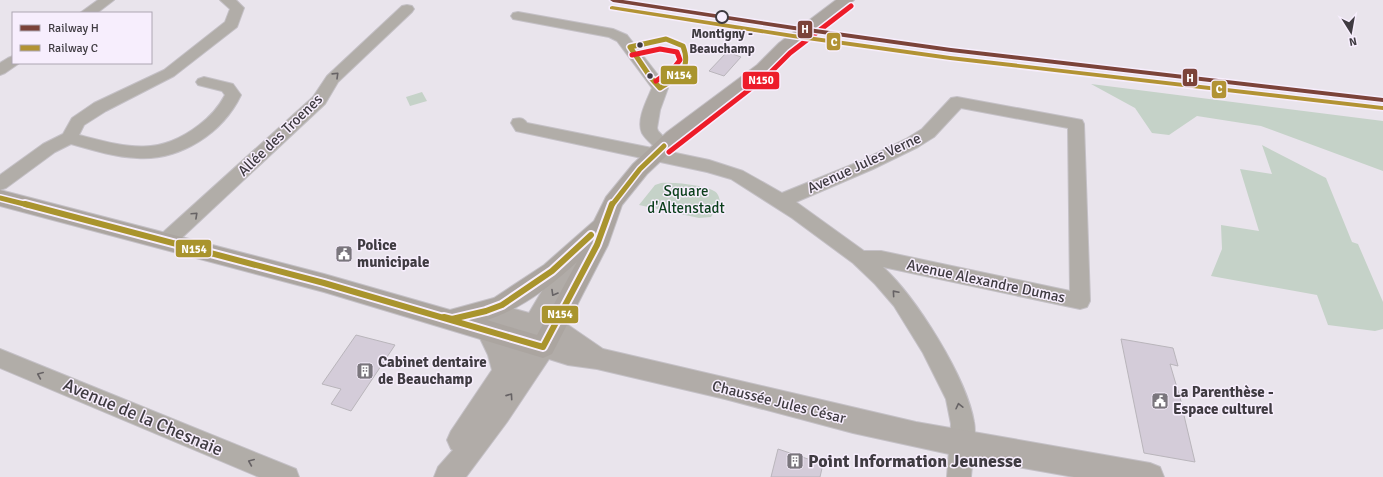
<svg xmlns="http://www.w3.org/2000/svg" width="1383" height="477" viewBox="0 0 1383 477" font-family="Signika,sans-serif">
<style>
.green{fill:#c5d2c8}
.building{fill:#d4ccd9;stroke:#b9b5bb}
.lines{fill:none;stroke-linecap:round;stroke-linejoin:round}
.street-casing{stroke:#c4c0c6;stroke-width:2}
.secondary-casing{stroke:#c4c0c6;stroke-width:2}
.primary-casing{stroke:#c4c0c6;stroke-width:2}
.street{fill:#b1ada8;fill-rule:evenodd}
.secondary{fill:#b1aca8;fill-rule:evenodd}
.primary{fill:#aba5a0;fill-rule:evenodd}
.bus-1-far1-casing{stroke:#f7eefd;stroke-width:8}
.bus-1-casing{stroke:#f7eefd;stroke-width:10}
.bus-2-casing{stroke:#f7eefd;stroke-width:8}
.bus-1-far1{stroke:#a9942d;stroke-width:5}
.bus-1{stroke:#a9942d;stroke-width:6}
.bus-2{stroke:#ed1c29;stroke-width:5}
.rail-1-casing{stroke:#f7eefd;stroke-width:3}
.rail-2-casing{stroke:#f7eefd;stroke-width:3}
.rail-1{fill:#7b4339;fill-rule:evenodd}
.rail-2{fill:#b29334;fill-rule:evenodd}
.oneway{stroke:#676365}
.stop-dot{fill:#f7eefd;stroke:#3f3b41;stroke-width:2}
.bus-dot{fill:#3f3b41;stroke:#f7eefd;stroke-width:1.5}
.labels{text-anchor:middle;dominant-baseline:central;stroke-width:3;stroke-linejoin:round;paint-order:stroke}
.far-stop-label{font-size:13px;font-weight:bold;fill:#3f3b41;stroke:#f7eefd}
.street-label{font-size:15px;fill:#3f3b41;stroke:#f7eefd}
.park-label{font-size:15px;fill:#0b3f1b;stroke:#f7eefd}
.poi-label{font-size:15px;font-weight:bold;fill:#3f3b41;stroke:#f7eefd;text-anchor:start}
.near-street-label{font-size:18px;fill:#3f3b41;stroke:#f7eefd}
.near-poi-label{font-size:18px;font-weight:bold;fill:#3f3b41;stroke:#f7eefd;text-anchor:start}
.line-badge{stroke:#f7eefd;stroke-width:1.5}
.badge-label{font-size:11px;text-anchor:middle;font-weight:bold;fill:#fff}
</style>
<rect width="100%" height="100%" fill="#e9e4ec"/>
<g class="green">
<path d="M1091,84L1383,121V171L1261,126L1197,116L1169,135L1152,133L1135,108Z"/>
<path d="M422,92L427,101L410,106L406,97Z"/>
<path d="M1262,145L1326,178L1352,242L1358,244L1383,302V329L1375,331L1328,325L1317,295L1211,276L1222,249L1221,225L1259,231L1240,169L1272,174Z"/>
<path d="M661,183C673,182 704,185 714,191C718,193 719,197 720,201L711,217L699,218L639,205L655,185Z"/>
</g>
<g class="building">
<path d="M727,52L741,57L724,76L709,71Z"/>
<path d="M356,335L395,345L351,411L331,404L341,389L322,384Z"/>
<path d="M1121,339L1173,348L1178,366L1170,364L1183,408L1182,407L1195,462L1144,453Z"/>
<path d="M778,449L823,464L820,477H771Z"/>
</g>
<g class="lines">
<g class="street-casing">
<g id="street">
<path d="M98,0H114L97,13H80Z"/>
<path d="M220,0H236L244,8L237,27L174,76L106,111L84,125L79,135C126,147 158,157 199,125C211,116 218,108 225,95L222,91L198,85L196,82L198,79L204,77L233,84L241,95C223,133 180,161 137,158C115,157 92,150 71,144L55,152L6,188L0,190V175L43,144L63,134L72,118L94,103L164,70L225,22L230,9Z"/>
<path d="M407,5L412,6L414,9L412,12L338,82L325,104L173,246L166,248L159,246L156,241L159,236L313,97L327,76L402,6Z"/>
<path d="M518,12L613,29L627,35L668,88L660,110L657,128L658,131L672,146L670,150L666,151L709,160L743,171L782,193L861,161L906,139L922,129L951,98L957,97L1082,120L1084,124L1090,301L1087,307L1080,309L883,267C916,297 967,378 974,422C977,436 972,462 971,477H947L951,424L946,399L923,353L894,306L875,284L853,263L792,218L731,179L707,172L516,131L511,123L513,119C519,118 523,117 527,123L657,149C652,144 646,140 642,133C636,120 647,100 652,88L617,41L609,37L513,19L511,16L513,13ZM961,108L1068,128L1070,291L881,251H864L796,202L873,169L918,147L934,137Z"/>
<path d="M13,56V63H19L18,64L5,73L0,75V63L8,58Z"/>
<path d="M0,349L296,469L299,477H259L0,368Z"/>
</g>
</g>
<g class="secondary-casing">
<path id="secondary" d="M579,240L587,242L590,248L550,319L568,325L603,349L916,422L1150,463L1160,467L1164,477H1074L972,459L853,433L725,399L597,369L568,365L549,359L507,422L466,477H434L438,467L453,450L451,449L447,440L451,431L492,370L488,355L476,330L479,323L486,321L478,318L474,311L478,304L486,301L529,313L571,242ZM497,324L519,330L508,346Z"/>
</g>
<g class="primary-casing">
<path id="primary" d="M836,0H854L791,51L769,73L681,142L647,174L622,205L608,245L552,354L543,358L324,292L0,206V190L324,274L450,310L494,298L544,265L594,221L606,197L633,164L667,132L757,65L779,43ZM577,262L537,335L487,320C521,309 551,286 577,262Z"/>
</g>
<use href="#street" class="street"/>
<use href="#secondary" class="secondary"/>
<use href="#primary" class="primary"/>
<g class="bus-1-far1-casing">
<g id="bus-1-far1">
<path d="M666,39L683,46C692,70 678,77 660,88L651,78L630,47Z"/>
<path d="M0,198L28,205"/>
<path d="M612,205L640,169L664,146"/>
</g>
</g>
<g class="bus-1-casing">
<g id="bus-1">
<path d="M25,204L324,283L543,347L597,245L612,204"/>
<path d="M444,317L452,319L486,311L502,305L552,271L591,235"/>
</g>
</g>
<g class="bus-2-casing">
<g id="bus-2">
<path d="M632,55L660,49L677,52L680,60L673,69L656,81"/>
<path d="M669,152L768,75L790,53L851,6"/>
</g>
</g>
<use href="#bus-1-far1" class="bus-1-far1"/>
<use href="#bus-1" class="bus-1"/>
<use href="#bus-2" class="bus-2"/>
<g class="rail-1-casing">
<path id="rail-1" d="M610,0H623L794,26L951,48L1383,98V102L951,52L794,30L613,2Z"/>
</g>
<g class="rail-2-casing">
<path id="rail-2" d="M612,6L793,34L950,56L1382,106H1383V110L950,60L793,38L610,9V7Z"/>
</g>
<use href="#rail-1" class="rail-1"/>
<use href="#rail-2" class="rail-2"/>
</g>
<defs><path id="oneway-chevron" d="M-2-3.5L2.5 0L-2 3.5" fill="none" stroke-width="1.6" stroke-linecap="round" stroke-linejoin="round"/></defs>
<g class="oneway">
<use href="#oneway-chevron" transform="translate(336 75) rotate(-44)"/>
<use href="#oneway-chevron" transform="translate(195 215) rotate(-43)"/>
<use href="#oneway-chevron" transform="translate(554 293) rotate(120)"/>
<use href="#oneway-chevron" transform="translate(895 293) rotate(-131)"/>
<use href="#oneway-chevron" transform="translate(40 375) rotate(-157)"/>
<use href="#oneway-chevron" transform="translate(510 396) rotate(-55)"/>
<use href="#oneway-chevron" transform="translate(959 406) rotate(-103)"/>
<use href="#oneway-chevron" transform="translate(251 462) rotate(-157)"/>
</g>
<defs>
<g id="civic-square" transform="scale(0.9)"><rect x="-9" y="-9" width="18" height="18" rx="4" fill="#7a767d" stroke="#f7eefd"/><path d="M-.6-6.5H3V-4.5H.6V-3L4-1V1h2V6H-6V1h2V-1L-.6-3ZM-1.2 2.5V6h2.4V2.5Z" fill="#fff"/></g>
<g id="building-square" transform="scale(0.9)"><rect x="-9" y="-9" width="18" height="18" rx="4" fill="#7a767d" stroke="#f7eefd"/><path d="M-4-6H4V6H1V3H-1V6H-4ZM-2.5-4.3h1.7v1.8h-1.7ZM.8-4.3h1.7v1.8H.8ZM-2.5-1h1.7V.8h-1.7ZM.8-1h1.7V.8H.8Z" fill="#fff"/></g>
</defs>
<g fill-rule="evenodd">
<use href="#civic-square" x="344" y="254"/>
<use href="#building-square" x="365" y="371"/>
<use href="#civic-square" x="1160" y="401"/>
<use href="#building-square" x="795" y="461"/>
</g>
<circle class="stop-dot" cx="722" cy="17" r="6"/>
<g class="bus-dot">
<circle cx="640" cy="45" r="3.5"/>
<circle cx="650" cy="76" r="3.5"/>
</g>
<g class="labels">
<g class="far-stop-label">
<text x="722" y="34">Montigny -<tspan x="722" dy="15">Beauchamp</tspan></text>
</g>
<g class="street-label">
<text transform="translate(280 135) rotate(-44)">Allée des Troenes</text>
<text transform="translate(864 163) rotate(-25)">Avenue Jules Verne</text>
<text transform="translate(986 281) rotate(12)">Avenue Alexandre Dumas</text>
<text transform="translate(779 402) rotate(14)">Chaussée Jules César</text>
</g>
<g class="park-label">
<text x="686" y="191">Square<tspan x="686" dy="17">d'Altenstadt</tspan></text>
</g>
<g class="poi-label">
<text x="357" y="245">Police<tspan x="357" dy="17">municipale</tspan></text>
<text x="378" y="362">Cabinet dentaire<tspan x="378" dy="17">de Beauchamp</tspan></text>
<text x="1173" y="392">La Parenthèse -<tspan x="1173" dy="17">Espace culturel</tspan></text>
</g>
<g class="near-street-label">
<text transform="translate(143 417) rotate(23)">Avenue de la Chesnaie</text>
</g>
<g class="near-poi-label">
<text x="808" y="461">Point Information Jeunesse</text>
</g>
</g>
<g class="line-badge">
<rect x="797" y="20" width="16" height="19" rx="4" fill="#7b4339"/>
<rect x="826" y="32" width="15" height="19" rx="4" fill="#b29334"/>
<rect x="660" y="65" width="38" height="20" rx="4" fill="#a9942d"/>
<rect x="1182" y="68" width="16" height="19" rx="4" fill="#7b4339"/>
<rect x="742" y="71" width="38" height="19" rx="4" fill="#ed1c29"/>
<rect x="1211" y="80" width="16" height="19" rx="4" fill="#b29334"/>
<rect x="175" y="239" width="37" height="19" rx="4" fill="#a9942d"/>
<rect x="541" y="305" width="38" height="19" rx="4" fill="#a9942d"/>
</g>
<g class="badge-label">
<text x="805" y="33">H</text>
<text x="834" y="46">C</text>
<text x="679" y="79">N154</text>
<text x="1190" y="82">H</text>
<text x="761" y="84">N150</text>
<text x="1219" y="93">C</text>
<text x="194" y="253">N154</text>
<text x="560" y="318">N154</text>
</g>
<rect x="12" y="12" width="140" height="52" fill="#f7eefd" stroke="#ada6b2"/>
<rect x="20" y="25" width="20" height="6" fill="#7b4339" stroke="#ada6b2"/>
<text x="48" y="32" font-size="12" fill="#3f3b41">Railway H</text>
<rect x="20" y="45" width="20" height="6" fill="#b29334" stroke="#ada6b2"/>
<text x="48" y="52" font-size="12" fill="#3f3b41">Railway C</text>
<g transform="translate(1351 32) rotate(169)" stroke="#f7eefd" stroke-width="3" paint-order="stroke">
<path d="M0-3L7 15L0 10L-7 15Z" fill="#3f3b41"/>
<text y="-6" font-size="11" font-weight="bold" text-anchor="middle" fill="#3f3b41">N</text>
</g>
</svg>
